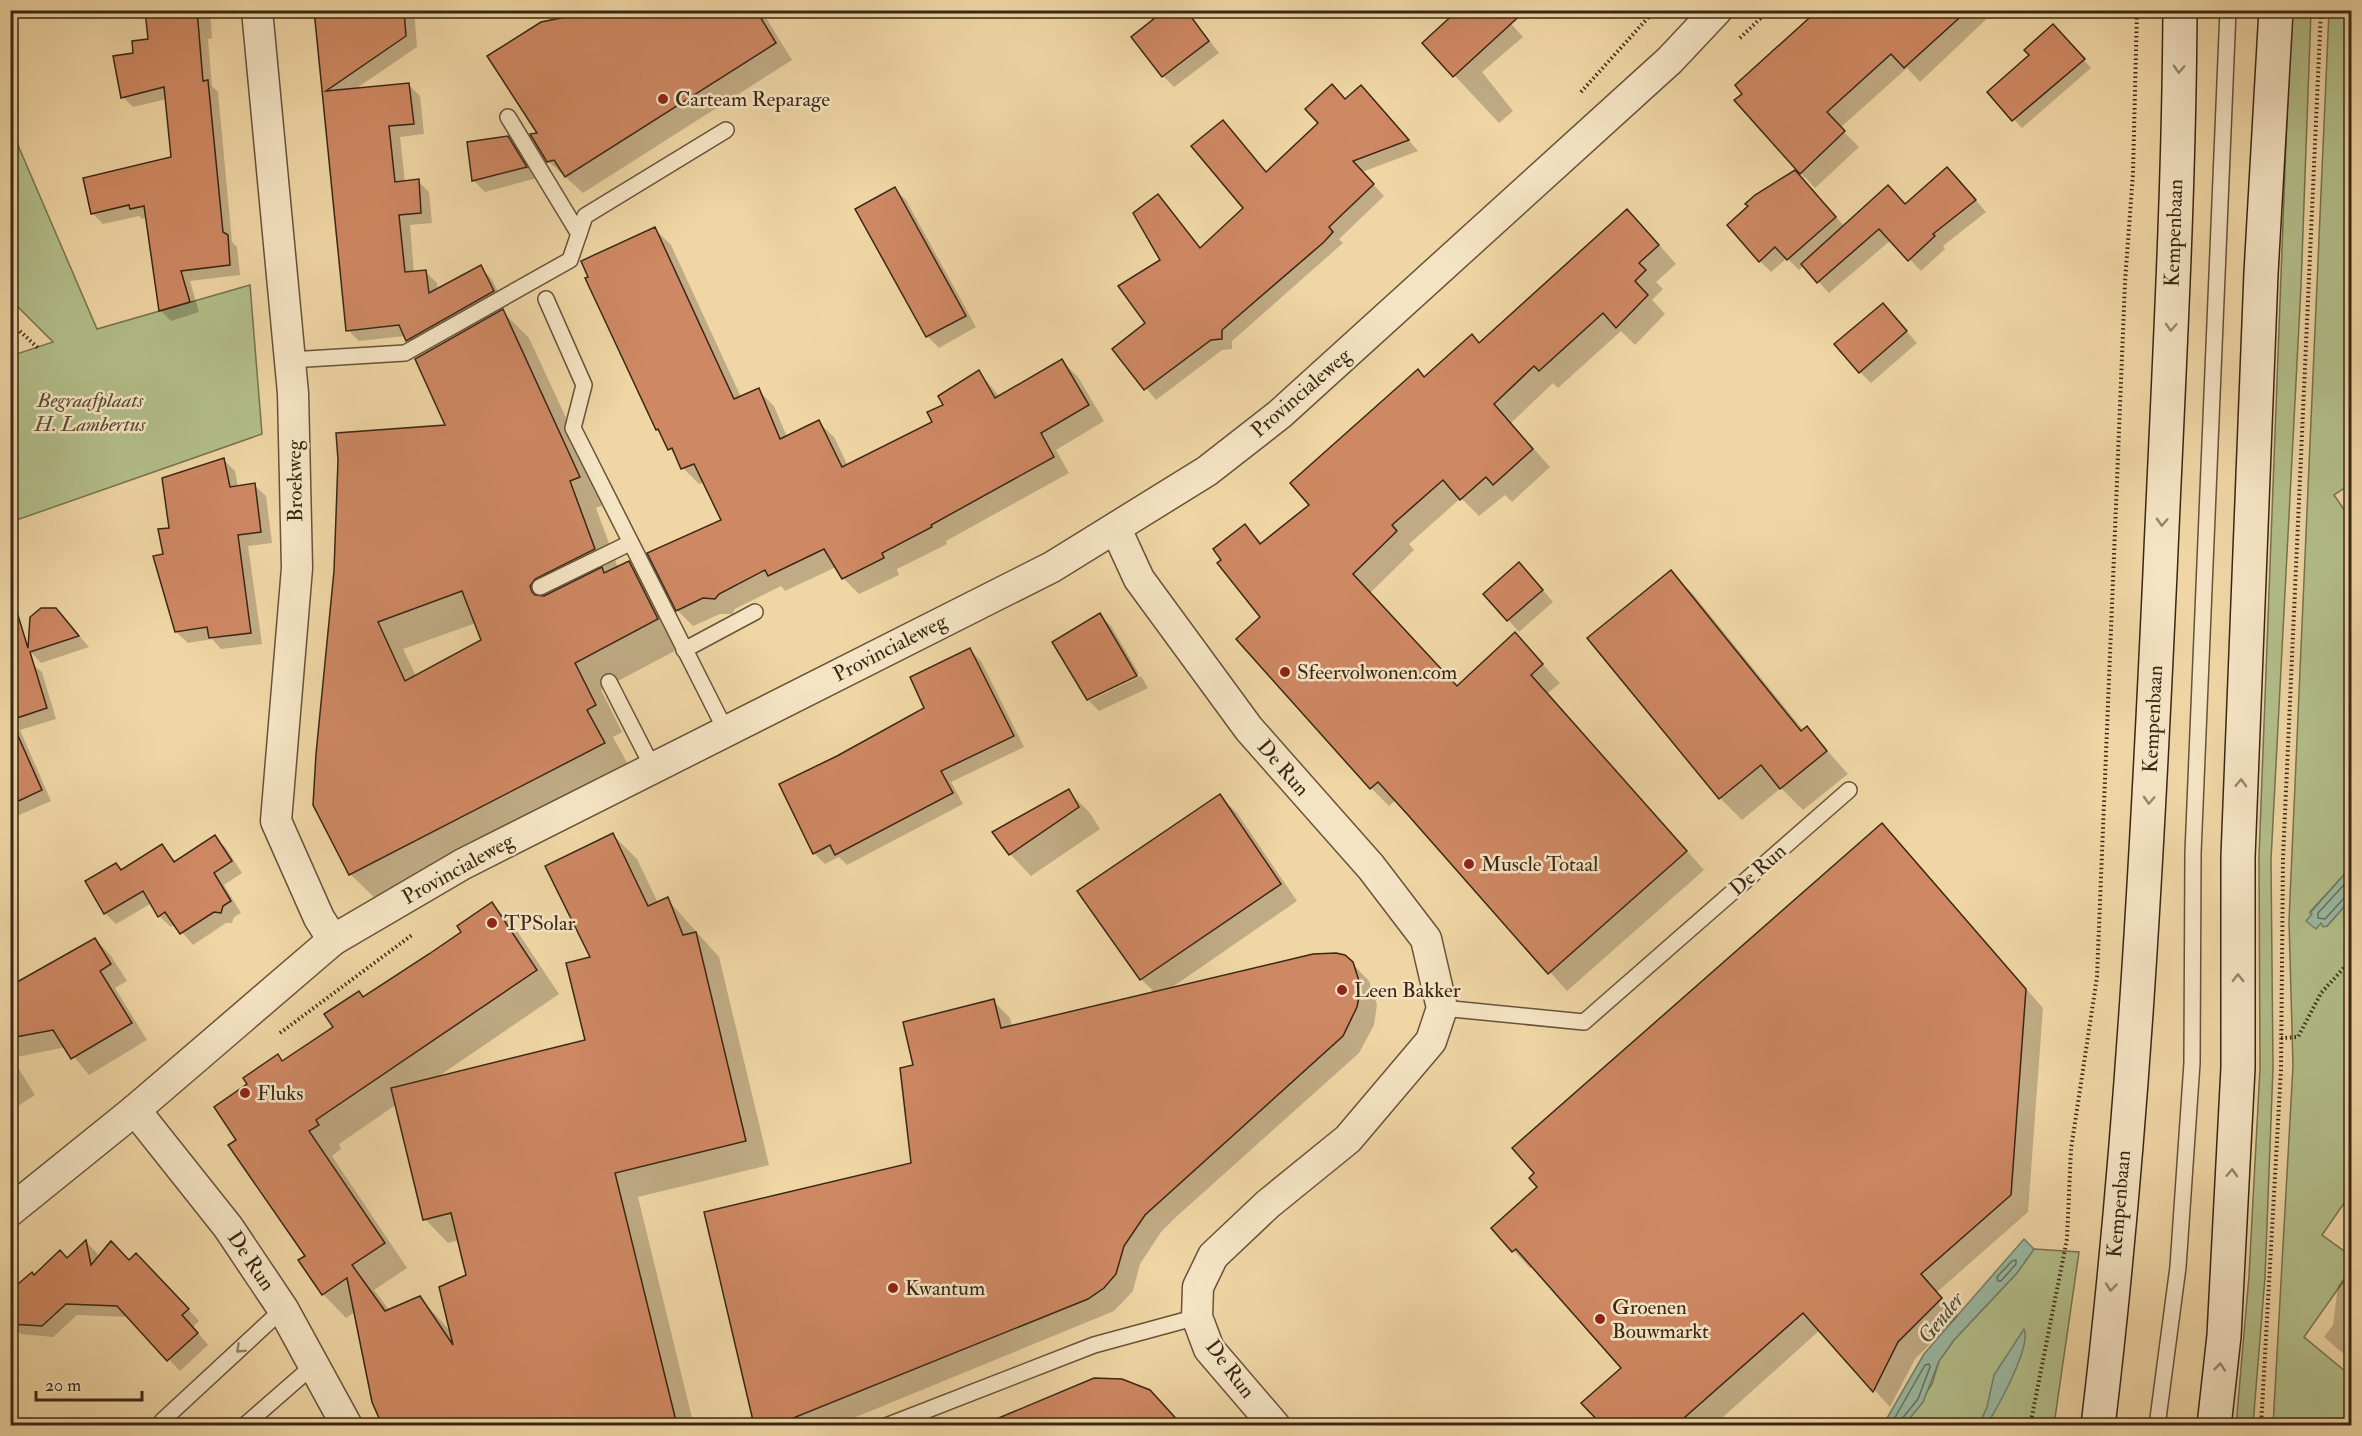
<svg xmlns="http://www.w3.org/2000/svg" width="2362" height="1436" viewBox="0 0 2362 1436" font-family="'IM FELL Double Pica',serif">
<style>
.green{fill:#b3bf8b;stroke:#767350;stroke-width:1.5}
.water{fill:#9bb9a3;stroke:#747f6a;stroke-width:1.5}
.shadow{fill:#0003;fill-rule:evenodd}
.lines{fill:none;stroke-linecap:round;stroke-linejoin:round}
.shore{stroke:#6a705c;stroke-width:1.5}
.building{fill:#ce8863;stroke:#392715;stroke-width:1.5;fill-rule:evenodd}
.service-casing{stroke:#675339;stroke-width:18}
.minor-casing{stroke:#675339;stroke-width:33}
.secondary-casing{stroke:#392715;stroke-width:36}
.path{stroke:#392715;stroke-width:4;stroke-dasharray:1.5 3;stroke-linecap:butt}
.service{stroke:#f5e4c4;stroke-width:15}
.minor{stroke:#f5e4c4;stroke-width:30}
.secondary{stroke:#f5e4c4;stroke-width:33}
.oneway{stroke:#97866c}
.poi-dot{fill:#8f2418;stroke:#f5e4c4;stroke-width:2}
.labels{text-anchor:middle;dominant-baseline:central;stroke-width:5;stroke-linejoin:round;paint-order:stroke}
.poi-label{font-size:21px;fill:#392715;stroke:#f5e4c4;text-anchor:start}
.street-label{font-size:21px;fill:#392715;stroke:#f5e4c4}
.park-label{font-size:21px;font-style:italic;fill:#584d32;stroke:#f5e4c4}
.water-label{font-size:22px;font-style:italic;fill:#524c38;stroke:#f5e4c4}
</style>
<rect width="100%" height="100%" fill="#f0d6a5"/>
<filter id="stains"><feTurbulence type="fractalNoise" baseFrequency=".00333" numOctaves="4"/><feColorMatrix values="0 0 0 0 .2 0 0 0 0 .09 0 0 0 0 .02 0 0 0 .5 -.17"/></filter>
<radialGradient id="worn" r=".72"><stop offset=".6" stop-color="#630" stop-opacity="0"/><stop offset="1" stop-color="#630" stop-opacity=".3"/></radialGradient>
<g class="green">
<path d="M2291,11H2311L2301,286L2271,860L2273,1068L2265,1277L2253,1425L2236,1426L2249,1276L2260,1068L2259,857Z"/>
<path d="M2329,11H2351L2352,483L2334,495L2352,521L2351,867L2310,912L2327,926L2351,899V1193L2322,1235L2351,1256L2352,1269L2304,1337L2351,1376V1425L2273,1426L2293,1066L2289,921Z"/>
<path d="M11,129L97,329L250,285L262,434L11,522L10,351L14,355L53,342L11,300Z"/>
<path d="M2034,1249L2079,1252L2054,1425L1904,1426L1932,1384L1939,1361L1954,1340L2017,1273Z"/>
</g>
<g class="water">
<path d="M2351,867V899L2327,926L2323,927L2321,923L2316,929L2306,921L2312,914L2310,913Z"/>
<path d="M2024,1239L2034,1249L2017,1273L1954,1340L1939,1361L1923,1402L1904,1425H1883L1924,1354Z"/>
<path d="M2024,1329C2032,1346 1998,1406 1988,1423L1979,1425L1987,1407L1994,1375Z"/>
</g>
<g class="shadow">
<path d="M147,10H210L212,38L208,39L212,86L218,92L232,242L237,247L240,275L190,281L199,312L171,321L160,310L148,217L142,219L139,216L103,224L92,213L172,158L167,99L133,107L123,97L135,54L150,40Z"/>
<path d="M315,10H414L417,47L354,90L409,85L420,96L424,134L400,137L405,182L418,181L429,192L432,223L410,225L414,273L426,272L437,283L438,290L480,267L491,278L504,303L418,351L405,336L359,341L348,330Z"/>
<path d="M609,10H761L792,60L583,193L548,161L539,134Z"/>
<path d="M1186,10L1219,53L1174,87L1163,76Z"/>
<path d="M1820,10H1996L1920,82L1907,68L1840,128L1859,147L1815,188L1805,177L1803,179L1844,226L1906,205L1958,180L1986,212L1943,246L1945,249L1921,271L1891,240L1829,293L1804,266L1799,270L1787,258L1771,272L1760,261L1802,179L1804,177L1736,100Z"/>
<path d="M1505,17L1523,37L1482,72L1513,111L1499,123L1424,43Z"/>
<path d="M2061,34L2091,68L2022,128L1989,92L2031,55Z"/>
<path d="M1372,97L1418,151L1362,172L1384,196L1339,239L1343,243L1232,341V349L1222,350L1156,400L1114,349L1147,324L1162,260L1158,195L1201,249L1245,209L1223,122L1267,173L1346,101Z"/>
<path d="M508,138L519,150L537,178L485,192L473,180Z"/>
<path d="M895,189L906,200L976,327L939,348L927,336Z"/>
<path d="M655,229L671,245L741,397L758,390L774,406L787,437L818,422L834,437L848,466L934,423L945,406L979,372L1000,397L1062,361L1078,377L1104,421L1056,450L1069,473L946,541L947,544L897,569L899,575L859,594L843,578L836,567L785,591L781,586L735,609L732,614H720L693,626L677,610L724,521L705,482L699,484L683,468L657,429Z"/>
<path d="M1645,229L1676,264L1656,282L1663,289L1652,300L1665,314L1635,345L1621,331L1558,388L1553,383L1511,423L1550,467L1512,502L1505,495L1479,516L1461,498L1409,544L1414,550L1370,593L1458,688L1515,634L1560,683L1548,693L1704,870L1567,991L1396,800L1389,806L1371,788L1238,639L1262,617L1245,526L1263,544L1311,505L1425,378L1480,344Z"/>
<path d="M1883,305L1917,343L1871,383L1860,372Z"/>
<path d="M502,311L529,338L606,504L596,508L618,568L629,563L656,590L684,646L601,690L622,732L613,737L631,770L378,901L351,875L315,805L317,754L447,426ZM476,623L483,641L416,676L403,649Z"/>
<path d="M224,460L235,471L238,487L254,485L266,496L272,543L248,546L262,644L221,649L212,639L188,643L176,632L165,555L170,529Z"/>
<path d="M1671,572L1693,594L1804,731L1807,728L1848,774L1803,810L1781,788L1742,820L1720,798Z"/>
<path d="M1530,575L1553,602L1519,632L1485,594Z"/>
<path d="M1099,615L1111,626L1139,674L1089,698V701L1088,700Z"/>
<path d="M67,622L89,647L41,663L30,651Z"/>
<path d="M10,647L42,672L56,719L20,730L51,801L17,816L10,810Z"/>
<path d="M970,650L981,661L1024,747L951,782L963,804L847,865L839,857L825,864L814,853L838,758L926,708Z"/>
<path d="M1141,676L1148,688L1099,711L1089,701Z"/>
<path d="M1068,791L1090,813L1100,829L1031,876L1010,854Z"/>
<path d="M1220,796L1237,813L1297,901L1168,990L1347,958L1369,981L1377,1005L1374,1025L1359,1053L1176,1217L1161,1232L1140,1264L1133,1291L1114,1311L834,1426H756L705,1213L913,1164L915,1066L993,1001L1010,1018L1012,1027L1155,993L1141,979L1079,892Z"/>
<path d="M1882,825L2043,1008L2028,1212L1937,1292L1958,1316L1915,1359L1890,1407L1820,1330L1713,1426H1603L1583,1403L1623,1368L1533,1266L1530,1268L1514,1251L1539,1187Z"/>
<path d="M613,835L637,859L658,903L667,899L719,957L769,1165L638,1197L694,1426H384L373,1401L355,1312L346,1318L323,1294L300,1261L307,1256L238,1140L249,1085L278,1056L283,1062L335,1028L364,999L463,933L492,904L515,928L559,994L436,1078L587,1041L592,958ZM397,1104L425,1219L448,1243L459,1240L468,1276L452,1333L420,1298L390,1311L374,1290L407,1268L332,1156L341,1149L339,1144Z"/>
<path d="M215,837L226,848L242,873L224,885L241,913L234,917L232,923H226L193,945L175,924L171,927L159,916L152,903L116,924L105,913L116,865L122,871L162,846L177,863Z"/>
<path d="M95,939L111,956L127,981L115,988L147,1040L89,1075L66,1047L12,1058L35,1095L10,1111V988Z"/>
<path d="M2352,1216V1234L2344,1227Z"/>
<path d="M86,1242L97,1253L98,1259L148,1266L199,1321L193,1327L208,1345L180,1371L129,1317L77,1315L53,1337L21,1334L10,1324L16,1293L67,1260Z"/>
<path d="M2352,1266V1361L2324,1337L2333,1325L2338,1286Z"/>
<path d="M1094,1380L1150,1391L1183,1426H983Z"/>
</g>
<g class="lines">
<g class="shore">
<path d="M2352,876L2318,913V918L2325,919L2345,897L2352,895"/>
<path d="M2012,1261L2016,1260V1264L2001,1281H1998L1997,1277Z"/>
<path d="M1890,1426L1925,1365L1929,1364L1930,1367L1918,1399L1901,1420L1900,1426"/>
</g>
</g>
<g class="building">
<path d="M145,10H197L203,81L208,80L223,232L228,235L230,265L181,271L190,302L159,311L144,206L130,209L129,205L91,214L83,178L171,157L164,87L121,98L113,56L133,53L132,41L148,39Z"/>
<path d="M314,10H404L406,36L326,91L409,83L414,124L389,126L395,182L419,179L421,213L399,215L405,272L426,270L429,293L481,265L494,291L406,341L399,325L346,331Z"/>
<path d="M601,10H756L776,43L565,177L554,160L547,162L530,134L537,133L487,56L541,22Z"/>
<path d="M1165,10H1186L1209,41L1162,77L1131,37Z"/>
<path d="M1458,10H1526L1453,77L1422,43Z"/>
<path d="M1818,10H1968L1904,68L1891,54L1827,112L1845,131L1800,174L1734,100L1742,94L1735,85Z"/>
<path d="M2053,24L2085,59L2012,121L1987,92L2029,55L2024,50Z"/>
<path d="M1332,84L1345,99L1361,85L1409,140L1353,161L1374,184L1329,227L1333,232L1324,242L1222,330V339L1211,340L1144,390L1112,349L1145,323L1118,286L1160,260L1133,213L1158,194L1200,248L1243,208L1191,146L1223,120L1266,172L1318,123L1305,109Z"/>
<path d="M508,136L527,167L472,181L467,142Z"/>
<path d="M1947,167L1976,200L1933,234L1935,236L1908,261L1879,229L1817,283L1801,264L1888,185L1905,204Z"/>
<path d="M1795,170L1836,217L1787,260L1775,247L1759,262L1727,225L1748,206L1745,204L1755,195Z"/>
<path d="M895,187L966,316L926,337L855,209Z"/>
<path d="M1627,209L1659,245L1639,263L1646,270L1635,281L1648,295L1616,328L1603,313L1539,371L1534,366L1494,404L1533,449L1493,485L1486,477L1460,500L1443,480L1392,525L1397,531L1353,574L1457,686L1515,632L1543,664L1531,675L1687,851L1548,974L1408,815L1378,782L1370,789L1236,639L1260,617L1217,563L1221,560L1213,549L1245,524L1260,544L1309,505L1290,483L1418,369L1424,377L1472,334L1479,343Z"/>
<path d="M655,227L734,399L759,388L780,439L819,420L842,467L932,422L927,412L943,405L938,396L979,370L995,398L1062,359L1089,405L1041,433L1054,457L931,525L932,527L882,553L884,558L842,579L824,549L768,576L765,570L719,594L715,599L703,598L676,611L647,553L721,520L694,464L681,469L672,448L668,450L658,429L656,430L585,278L588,277L581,261Z"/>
<path d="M1883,303L1907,331L1859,373L1834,344Z"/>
<path d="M503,309L580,477L570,481L595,549L535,579L530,586L532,592L535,595L544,596L602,567L604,573L629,561L658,619L575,663L596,705L587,710L605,743L349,875L313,805L316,754L334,571L338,460L336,433L445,425L415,359ZM462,591L481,640L405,681L378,622Z"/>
<path d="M224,458L230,487L255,483L261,532L238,535L251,633L209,638L207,627L175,632L153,556L163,554L158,529L169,528L162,478Z"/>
<path d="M1519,562L1543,590L1507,621L1483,594Z"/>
<path d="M1671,570L1801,731L1807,726L1827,751L1780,789L1761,765L1719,799L1587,638Z"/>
<path d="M41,608H56L79,636L30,652L47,708L11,720L42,790L10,805V613L17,612L28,648L30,617Z"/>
<path d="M1100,613L1137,676L1087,700L1052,642Z"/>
<path d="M970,648L1014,736L941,771L953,793L835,855L830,845L813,854L779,784L837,756L924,708L910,677Z"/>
<path d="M1069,789L1079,807L1009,855L992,832Z"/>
<path d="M1220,794L1281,884L1140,980L1077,891Z"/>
<path d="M1882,823L2026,989L2011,1195L1921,1274L1942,1298L1898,1342L1873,1392L1803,1313L1676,1425H1602L1581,1403L1621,1368L1516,1249L1512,1252L1491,1228L1537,1187L1529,1178L1534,1173L1512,1148Z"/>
<path d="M613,833L648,906L668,897L683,935L696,932L746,1141L615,1173L677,1425H382L372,1402L347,1278L322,1295L298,1260L305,1256L228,1145L236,1140L214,1107L247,1084L243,1078L278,1054L282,1061L333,1027L324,1014L359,991L363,997L429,954L461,932L457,926L492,902L537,970L316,1120L319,1125L309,1131L385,1243L352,1265L385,1311L420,1296L453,1345L439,1287L466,1275L451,1213L423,1220L391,1088L585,1040L566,963L590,957L545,866Z"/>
<path d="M215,835L232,861L214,873L231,901L223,906L221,913L214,912L180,934L165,912L158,917L143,891L104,914L85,881L116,863L121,870L162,844L174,862Z"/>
<path d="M95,938L111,964L100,971L132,1023L71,1059L53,1030L10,1038V986Z"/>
<path d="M1336,953L1345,955L1353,962L1361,987L1357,1007L1343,1036L1145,1215L1124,1246L1116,1274L1104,1288L1088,1299L776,1425H754L704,1212L911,1163L900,1068L913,1065L903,1022L994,999L1001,1028L1313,954Z"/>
<path d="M86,1240L91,1265L111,1241L129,1260L136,1253L189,1309L182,1315L198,1333L167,1361L117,1306L66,1304L42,1326L10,1324L13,1300L10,1291L32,1272L34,1275L60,1250L67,1258Z"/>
<path d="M1094,1378L1122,1379L1150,1390L1182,1425H982Z"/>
</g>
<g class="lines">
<g class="service-casing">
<g id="service">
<path d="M508,117L579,234"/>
<path d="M546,299L584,385L573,428L726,731"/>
<path d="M290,360L405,353L570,260L585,216L726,130"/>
<path d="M540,587L630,543"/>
<path d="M684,650L755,612"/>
<path d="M609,682L653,768"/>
<path d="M1442,1008L1584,1022L1849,790"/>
<path d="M162,1426V1421L283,1309"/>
<path d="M244,1426L315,1364"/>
<path d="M886,1426L1094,1345L1197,1317"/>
<path d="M2157,1426L2178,1267L2192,1063L2193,853L2228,10"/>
</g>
</g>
<g class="minor-casing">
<g id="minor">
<path d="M257,10L293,393L297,568L276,821L319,918L333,940"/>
<path d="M1116,529L1139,579L1249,729L1371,867L1426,939L1442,1008L1431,1041L1348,1139L1268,1204L1213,1256L1198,1287L1197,1317L1209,1349L1275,1426"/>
<path d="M135,1110L228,1227L283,1309L347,1426"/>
<path d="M10,1211L135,1110L333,940L463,864L1052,567L1207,471L1280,414L1670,60L1717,10"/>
</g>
</g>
<g class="secondary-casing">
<g id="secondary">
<path d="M2098,1426C2132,1143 2147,857 2160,573C2168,386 2179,198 2180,10"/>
<path d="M2214,1426L2224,1336L2238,1068V857L2261,273L2276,10"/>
</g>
</g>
<g class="path">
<path d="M1740,38L1769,10"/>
<path d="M1581,92L1655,10"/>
<path d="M10,322L38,348"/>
<path d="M280,1033L412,935"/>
<path d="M2281,1038L2298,1037L2321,993L2352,959"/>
<path d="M2030,1426L2067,1239L2071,1149L2097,977L2125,282L2133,173L2137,10"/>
<path d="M2261,1426L2281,1069L2283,858L2321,10"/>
</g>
<use href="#service" class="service"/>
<use href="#minor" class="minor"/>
<use href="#secondary" class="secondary"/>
</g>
<defs><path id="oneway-chevron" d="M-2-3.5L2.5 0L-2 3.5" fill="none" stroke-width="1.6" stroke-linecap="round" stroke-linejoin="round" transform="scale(1.5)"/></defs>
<g class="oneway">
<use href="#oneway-chevron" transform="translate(2179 69) rotate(92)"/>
<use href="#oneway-chevron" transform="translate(2171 327) rotate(93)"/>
<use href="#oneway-chevron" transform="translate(2162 522) rotate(93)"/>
<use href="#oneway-chevron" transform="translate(2241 783) rotate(-88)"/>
<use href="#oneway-chevron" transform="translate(2149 800) rotate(93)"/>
<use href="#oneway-chevron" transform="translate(2238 978) rotate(-90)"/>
<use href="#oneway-chevron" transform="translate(2232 1173) rotate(-87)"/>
<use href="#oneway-chevron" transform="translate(2111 1287) rotate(95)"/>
<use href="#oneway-chevron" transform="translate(240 1349) rotate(137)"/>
<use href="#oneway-chevron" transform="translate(2220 1367) rotate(-84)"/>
</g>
<g class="poi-dot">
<circle cx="663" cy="99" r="6"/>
<circle cx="1285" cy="672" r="6"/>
<circle cx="1469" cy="864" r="6"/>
<circle cx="492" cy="923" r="6"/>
<circle cx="1342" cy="990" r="6"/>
<circle cx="245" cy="1093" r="6"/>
<circle cx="893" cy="1288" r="6"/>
<circle cx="1600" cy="1319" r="6"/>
</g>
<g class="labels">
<g class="poi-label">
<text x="675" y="99">Carteam Reparage</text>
<text x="1297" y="672">Sfeervolwonen.com</text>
<text x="1481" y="864">Muscle Totaal</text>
<text x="504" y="923">TPSolar</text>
<text x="1354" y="990">Leen Bakker</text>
<text x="257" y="1093">Fluks</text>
<text x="905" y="1288">Kwantum</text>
<text x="1612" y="1307">Groenen<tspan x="1612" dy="24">Bouwmarkt</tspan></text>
</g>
<g class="street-label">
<text transform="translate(2174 233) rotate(-88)">Kempenbaan</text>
<text transform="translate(1301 393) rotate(-41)">Provincialeweg</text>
<text transform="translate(295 481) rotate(-91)">Broekweg</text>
<text transform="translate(890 648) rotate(-27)">Provincialeweg</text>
<text transform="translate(2153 719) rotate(-87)">Kempenbaan</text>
<text transform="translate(1283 768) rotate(49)">De Run</text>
<text transform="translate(458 869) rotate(-29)">Provincialeweg</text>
<text transform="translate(1758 870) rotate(-41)">De Run</text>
<text transform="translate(2119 1204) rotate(-85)">Kempenbaan</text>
<text transform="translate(251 1261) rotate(56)">De Run</text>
<text transform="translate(1230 1369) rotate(53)">De Run</text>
</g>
<g class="park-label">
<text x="90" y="400">Begraafplaats<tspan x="90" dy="24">H. Lambertus</tspan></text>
</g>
<g class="water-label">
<text transform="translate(1941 1318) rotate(-51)">Gender</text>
</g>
</g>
<rect width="2362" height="1436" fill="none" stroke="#f0d6a5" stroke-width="36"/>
<rect x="12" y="12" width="2338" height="1412" fill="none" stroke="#392715" stroke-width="3"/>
<rect x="18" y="18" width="2326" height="1400" fill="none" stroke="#392715" stroke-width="1.5"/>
<path d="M36 1391v9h106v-9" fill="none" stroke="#392715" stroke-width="3"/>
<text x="45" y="1391" font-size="18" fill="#392715" stroke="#f5e4c4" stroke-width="4.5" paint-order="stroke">20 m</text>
<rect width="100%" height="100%" filter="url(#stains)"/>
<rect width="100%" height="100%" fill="url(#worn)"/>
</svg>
